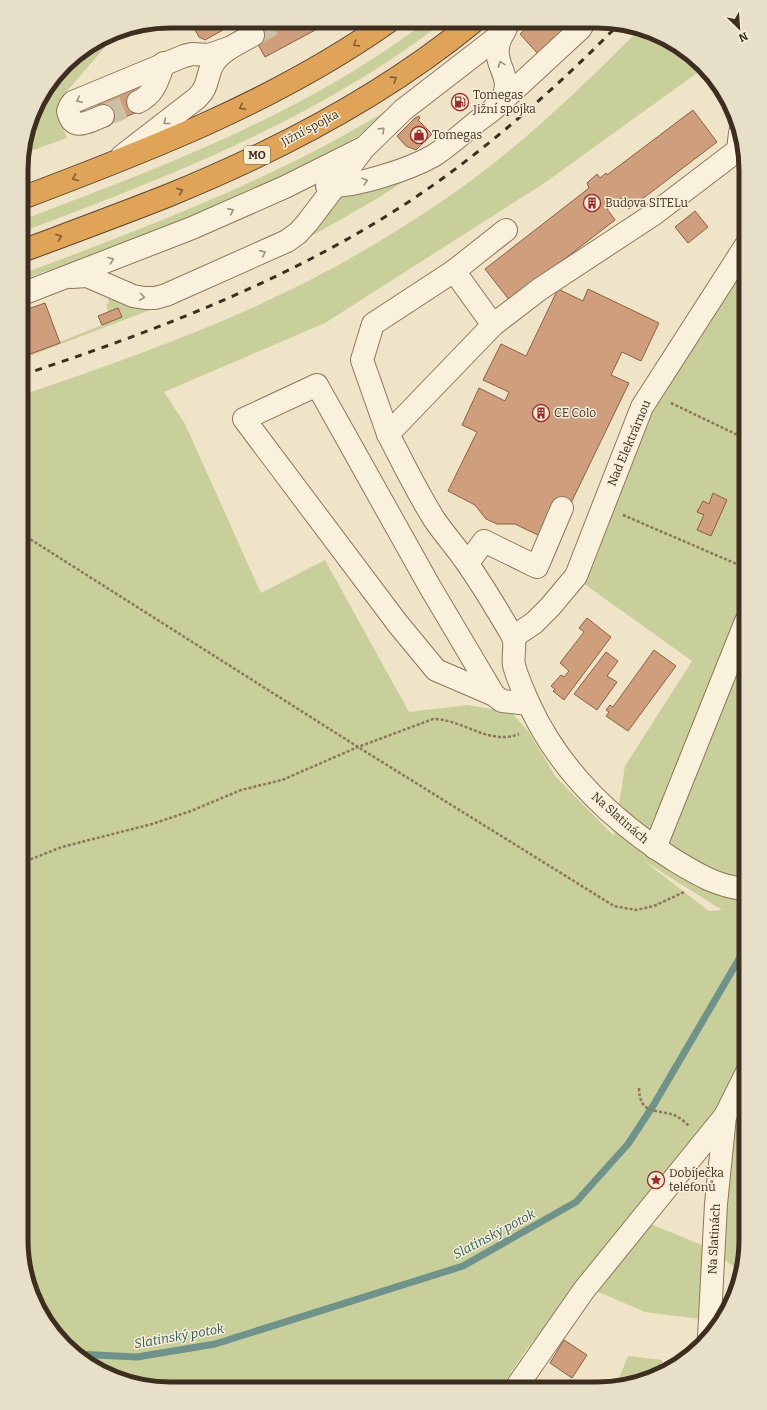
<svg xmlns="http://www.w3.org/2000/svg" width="767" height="1410" viewBox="0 0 767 1410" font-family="Bitter,serif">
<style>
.green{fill:#c9cf9b;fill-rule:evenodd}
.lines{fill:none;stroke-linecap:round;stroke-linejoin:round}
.stream{stroke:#6f938a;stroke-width:7}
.building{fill:#cf9f7d;stroke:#8d5f41}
.minor-tunnel{stroke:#ccc0a6;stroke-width:22;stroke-dasharray:22 11;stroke-linecap:butt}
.minor-casing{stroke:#8d765c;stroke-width:24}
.highway-casing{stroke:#5b4430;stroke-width:24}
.path{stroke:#8d765c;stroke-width:2.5;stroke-dasharray:3 2;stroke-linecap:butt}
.minor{stroke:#faf1dc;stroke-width:22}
.highway{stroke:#e0a458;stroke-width:22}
.rail{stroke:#3d2e20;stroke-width:3;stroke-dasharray:7 7;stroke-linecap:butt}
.oneway{stroke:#7e5d36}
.oneway2{stroke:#9c907e}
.labels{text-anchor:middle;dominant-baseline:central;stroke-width:3;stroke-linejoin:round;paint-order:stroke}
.shield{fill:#f7eed8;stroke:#756857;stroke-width:1}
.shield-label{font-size:11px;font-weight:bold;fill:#3d2e20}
.poi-label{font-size:12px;fill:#3d2e20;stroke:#f7eed8;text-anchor:start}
.street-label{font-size:12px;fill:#3d2e20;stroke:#f7eed8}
.water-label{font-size:13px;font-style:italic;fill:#2f5d5a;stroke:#f7eed8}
.rim{fill:none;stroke:#3d2e20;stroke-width:5}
</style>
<rect width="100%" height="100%" fill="#f0e4c8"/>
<g class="green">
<path d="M424,23H442C317,119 169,177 22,232V220C162,167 304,114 424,23Z"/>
<path d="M640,29L663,36L695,58L704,68L543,184L325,323L164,392L185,424L261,593L325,560L409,712L467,705L511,712L528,731L556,777L614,836L625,766L692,661L569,573L636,402L746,231V1250L741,1272L721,1257L715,1121L526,1350L500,1389L151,1388L113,1378L72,1352L46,1323L29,1288L21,1240L22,395C114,364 207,331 294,288C347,262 399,231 448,197C518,149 580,89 640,29ZM644,861L722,910L709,911Z"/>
<path d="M119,31L61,98L59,117L67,138L22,154L36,104L72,58L113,32Z"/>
<path d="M389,109L371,127L357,137L310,162L270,182L169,226L56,270L55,268L22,280V274C147,227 275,179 389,109Z"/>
<path d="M427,167L373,201L278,255L341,195Z"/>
<path d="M115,295L163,305L22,359V357L122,317L118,308L108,312L106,304L109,303L108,298Z"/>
<path d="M648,1223L702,1245L700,1319L645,1312L594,1290Z"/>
<path d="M628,1356L662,1360V1372L645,1381L616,1386Z"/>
</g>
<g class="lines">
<path class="stream" d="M76,1354L137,1357L215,1344L463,1266L576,1202L628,1144L653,1106L746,947"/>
</g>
<g class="building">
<path d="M190,21H239L205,40L199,37Z"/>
<path d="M245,21L316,22L319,28L265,57Z"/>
<path d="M532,23L575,24L539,55L520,34Z"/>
<path d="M132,86L142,110L106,125L97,101Z"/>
<path d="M693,110L717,142L629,209L621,198L607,209L615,220L510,301L485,269L589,188L587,183L597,174L600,178L606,173L607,175Z"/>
<path d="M419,116L420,118L418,120L432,134L416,150L406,146L397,136L415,118Z"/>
<path d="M695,211L708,227L688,243L675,227Z"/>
<path d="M558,289L583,301L588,289L659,323L641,361L622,352L611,375L629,383L569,507L542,537L515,524H497L486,519L475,505L448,491L477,432L462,425L479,388L505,401L509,392L483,380L501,344L526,356Z"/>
<path d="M45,303L60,343L22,357V311Z"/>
<path d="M118,308L122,317L102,325L98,316Z"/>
<path d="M713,493L727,500L711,536L697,530L704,515L697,512L703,501L709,504Z"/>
<path d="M587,618L611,637L564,700L553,691L555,689L551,686L561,675L564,677L569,671L560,663L584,632L579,628Z"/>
<path d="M654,650L676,666L628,731L606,716L609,712L606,710L610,705L613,707Z"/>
<path d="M606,652L618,661L607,676L617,682L597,710L574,694Z"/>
<path d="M564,1340L587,1355L572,1378L550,1363Z"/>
<path d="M659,1365H674L659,1374Z"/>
<path d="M539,1380L553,1389H533Z"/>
</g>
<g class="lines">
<g class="minor-tunnel">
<path d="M253,35L278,22"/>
<path d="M103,116L138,102"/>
</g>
<g class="minor-casing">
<g id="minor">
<path d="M138,102C155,94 158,79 164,63"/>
<path d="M501,102L580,29L583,24"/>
<path d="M103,116C89,121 73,133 68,111L70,106L73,102L184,56L192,54L209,55L229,48"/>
<path d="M740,133L738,150L654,214L540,289L493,325L388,434C403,463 417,492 434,519C444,534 457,548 467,563C483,586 498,611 512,635C517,643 512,656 514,665C517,678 524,692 529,704C559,770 614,822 674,860C697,874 718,887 746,889"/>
<path d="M122,156L197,98C208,87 206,81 211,68C218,51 238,44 253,35"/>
<path d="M327,186C355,187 408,170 433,156C449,146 464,132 479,120C488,113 500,106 504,95C511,76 495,65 498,48C498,41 503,34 506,28"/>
<path d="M454,271L493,325"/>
<path d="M71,277L87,276L133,296L145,298H155L166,295L287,241L298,233L307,223L361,152"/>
<path d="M22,294L192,228L285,187L365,147L403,110L504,32"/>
<path d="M388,434L362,360L373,324L454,271L506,230"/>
<path d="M468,563L484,541L537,567L562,508"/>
<path d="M513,637L534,623L550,607L576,576L642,407L746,245"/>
<path d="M494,695L430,587L317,385L244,419L398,624L436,670L494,695L502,701L529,704"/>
<path d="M655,848L746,621"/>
<path d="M709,1337L716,1204L725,1116L746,1074"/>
<path d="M515,1389L584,1290L725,1116"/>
</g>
</g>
<g class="highway-casing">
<g id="highway">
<path d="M22,198C149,150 276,101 388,22"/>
<path d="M22,251C70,233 119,215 167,196C273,153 383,96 472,23"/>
</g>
</g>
<g class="path">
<path d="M671,403L746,439"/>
<path d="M623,515L746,568"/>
<path d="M22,534L358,747L614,906L636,910L654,906L684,892"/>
<path d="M21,863L62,847L152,824L191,811L241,790L282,780L358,747L433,719C463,719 489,746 519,734"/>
<path d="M639,1088C640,1115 655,1109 674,1115C679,1117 685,1122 689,1126"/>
</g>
<use href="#minor" class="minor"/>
<use href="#highway" class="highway"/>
<path class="rail" d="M22,375C168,327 313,271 439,181C504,134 563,81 619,24"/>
</g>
<defs><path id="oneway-chevron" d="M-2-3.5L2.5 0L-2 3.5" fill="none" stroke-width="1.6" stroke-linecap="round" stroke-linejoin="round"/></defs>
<g class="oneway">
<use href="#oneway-chevron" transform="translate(356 44) rotate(148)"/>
<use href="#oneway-chevron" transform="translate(394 79) rotate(-33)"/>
<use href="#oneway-chevron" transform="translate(242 107) rotate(154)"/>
<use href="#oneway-chevron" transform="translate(75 178) rotate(159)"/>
<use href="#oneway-chevron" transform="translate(180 191) rotate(-23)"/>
<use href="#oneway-chevron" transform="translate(59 237) rotate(-21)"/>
</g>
<g class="oneway2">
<use href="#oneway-chevron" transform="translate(501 64) rotate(-110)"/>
<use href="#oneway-chevron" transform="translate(79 100) rotate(154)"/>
<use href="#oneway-chevron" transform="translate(166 122) rotate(142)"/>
<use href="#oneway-chevron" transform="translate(382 130) rotate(-44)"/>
<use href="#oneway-chevron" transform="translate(365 181) rotate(-16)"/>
<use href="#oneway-chevron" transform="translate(231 211) rotate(-24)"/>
<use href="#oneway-chevron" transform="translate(263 253) rotate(-24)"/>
<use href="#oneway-chevron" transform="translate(111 260) rotate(-21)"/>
<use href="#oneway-chevron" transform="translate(142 297) rotate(8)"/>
</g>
<defs>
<g id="fuel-ring" transform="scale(0.9)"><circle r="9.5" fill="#f7eed8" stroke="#9e2a2b" stroke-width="1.5"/><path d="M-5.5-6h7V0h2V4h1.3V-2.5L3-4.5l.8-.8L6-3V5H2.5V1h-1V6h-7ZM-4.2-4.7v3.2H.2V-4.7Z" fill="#9e2a2b"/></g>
<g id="shop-ring" transform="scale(0.9)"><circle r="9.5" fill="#f7eed8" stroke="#9e2a2b" stroke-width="1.5"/><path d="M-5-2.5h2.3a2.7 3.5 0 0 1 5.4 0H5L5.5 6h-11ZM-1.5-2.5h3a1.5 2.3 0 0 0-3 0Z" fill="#9e2a2b"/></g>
<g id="building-ring" transform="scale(0.9)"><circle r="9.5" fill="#f7eed8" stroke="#9e2a2b" stroke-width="1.5"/><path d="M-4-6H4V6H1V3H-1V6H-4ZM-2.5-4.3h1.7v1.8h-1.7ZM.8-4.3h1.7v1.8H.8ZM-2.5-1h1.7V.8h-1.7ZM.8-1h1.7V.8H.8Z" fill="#9e2a2b"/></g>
<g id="sight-ring" transform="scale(0.9)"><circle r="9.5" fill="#f7eed8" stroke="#9e2a2b" stroke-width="1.5"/><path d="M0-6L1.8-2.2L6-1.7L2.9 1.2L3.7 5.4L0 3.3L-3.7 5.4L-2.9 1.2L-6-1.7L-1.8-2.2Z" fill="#9e2a2b"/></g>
</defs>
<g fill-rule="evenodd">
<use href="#fuel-ring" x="460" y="102"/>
<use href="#shop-ring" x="419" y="135"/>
<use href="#building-ring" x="592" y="203"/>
<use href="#building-ring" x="541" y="413"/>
<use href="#sight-ring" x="656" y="1180"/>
</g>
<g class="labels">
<rect class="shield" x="244" y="146" width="26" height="18" rx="3"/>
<g class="shield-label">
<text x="257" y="155">MO</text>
</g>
<g class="poi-label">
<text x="473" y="95">Tomegas<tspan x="473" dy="14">Jižní spojka</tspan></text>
<text x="432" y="135">Tomegas</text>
<text x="605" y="203">Budova SITELu</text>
<text x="554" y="413">CE Colo</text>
<text x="669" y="1173">Dobíječka<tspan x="669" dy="14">telefonů</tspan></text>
</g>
<g class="street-label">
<text transform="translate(310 128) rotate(-28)">Jižní spojka</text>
<text transform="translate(629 443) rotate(-67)">Nad Elektrárnou</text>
<text transform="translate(620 818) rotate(41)">Na Slatinách</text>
<text transform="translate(714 1239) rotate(-87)">Na Slatinách</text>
</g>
<g class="water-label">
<text transform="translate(494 1234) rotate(-28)">Slatinský potok</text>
<text transform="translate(179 1336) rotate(-10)">Slatinský potok</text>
</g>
</g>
<path d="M0 0H767V1410H0ZM170 28H597A142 142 0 0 1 739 170V1240A142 142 0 0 1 597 1382H170A142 142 0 0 1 28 1240V170A142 142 0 0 1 170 28Z" fill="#e8dfc9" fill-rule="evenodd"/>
<path class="rim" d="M170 28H597A142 142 0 0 1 739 170V1240A142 142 0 0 1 597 1382H170A142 142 0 0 1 28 1240V170A142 142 0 0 1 170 28Z"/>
<g transform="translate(739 28) rotate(155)" stroke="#f7eed8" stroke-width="3" paint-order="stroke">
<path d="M0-3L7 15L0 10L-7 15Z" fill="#3d2e20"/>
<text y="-6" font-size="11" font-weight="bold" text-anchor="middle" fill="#3d2e20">N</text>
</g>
</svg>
